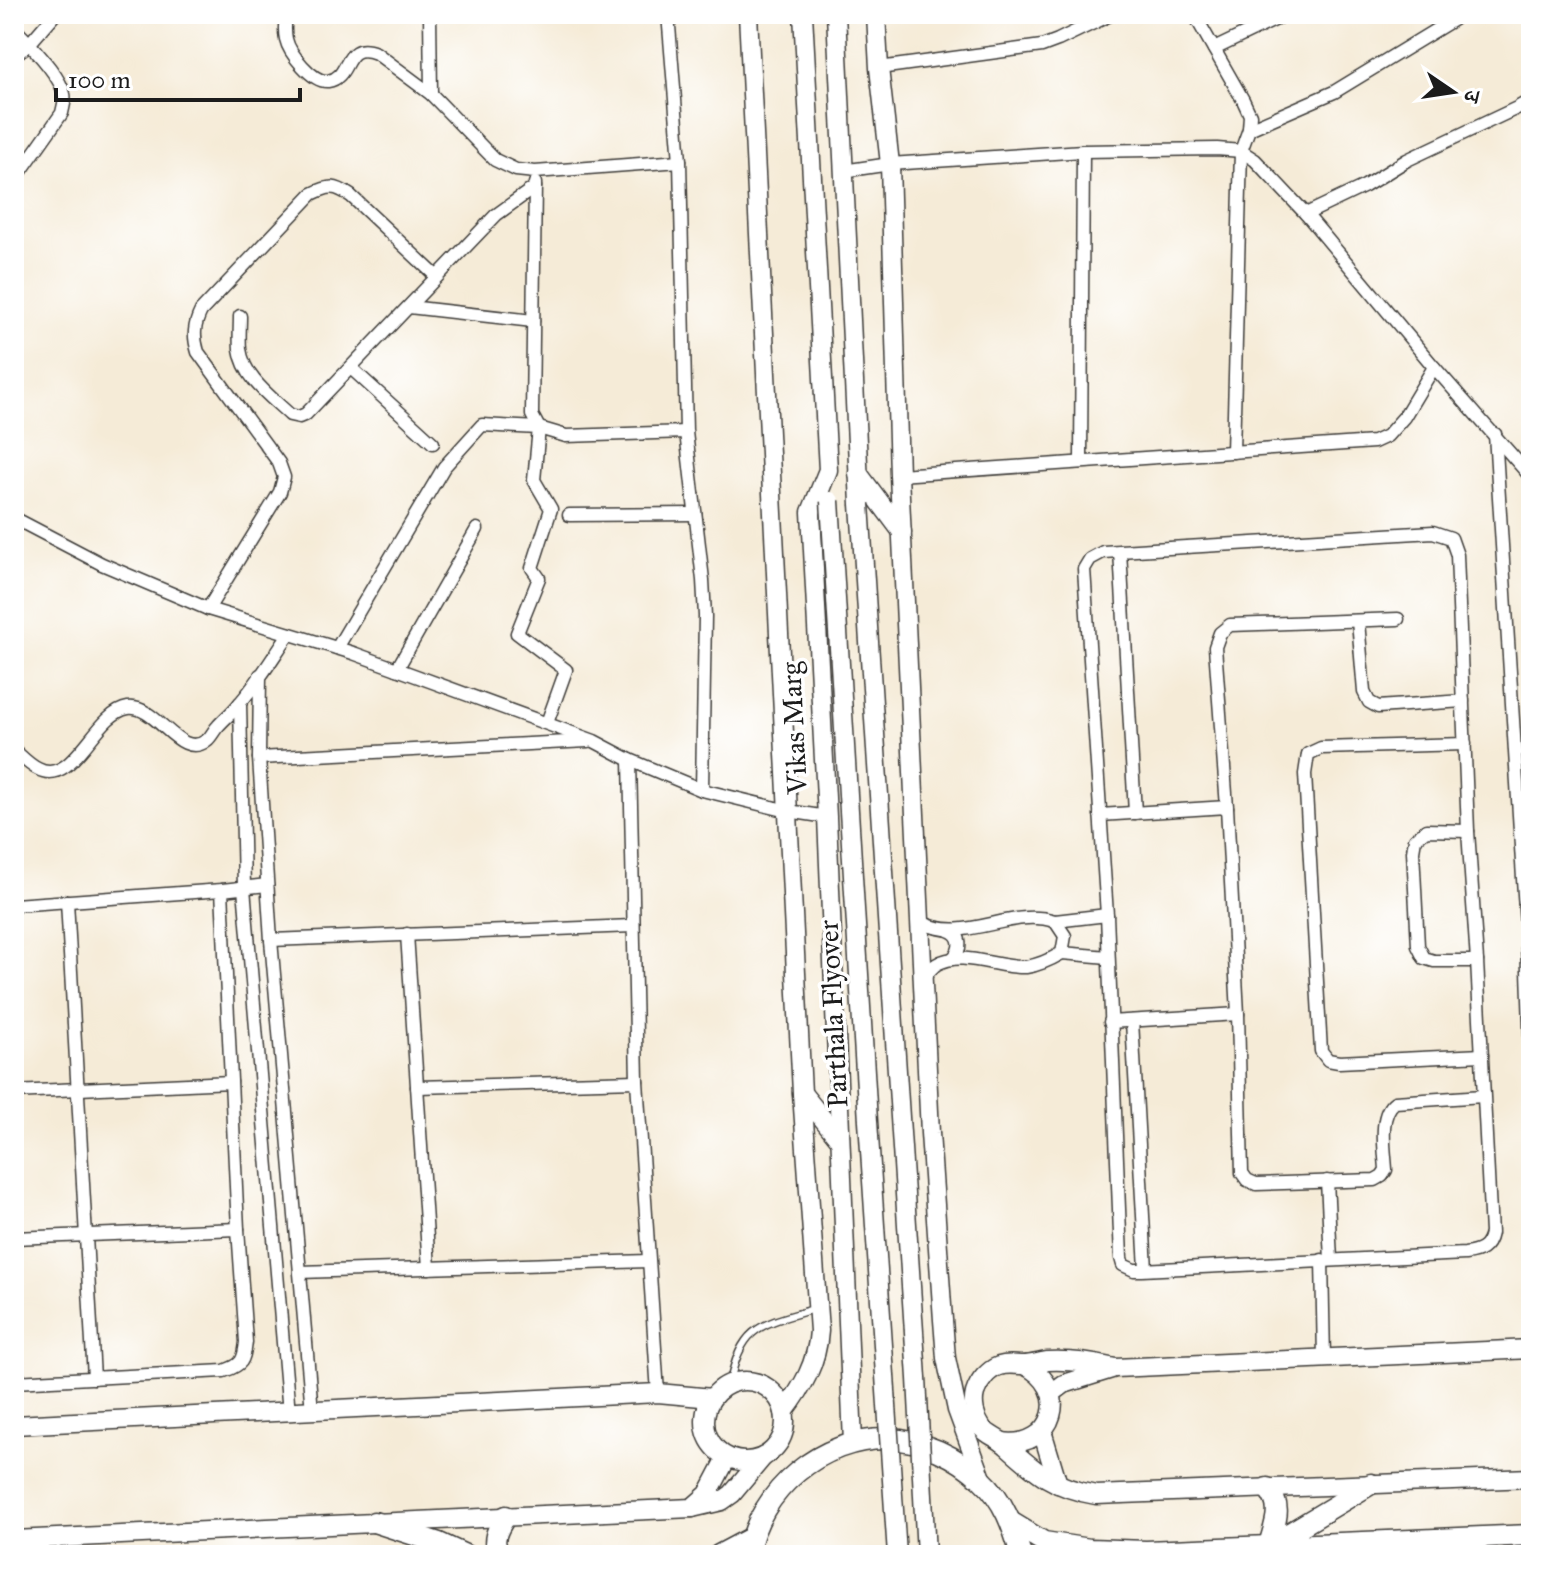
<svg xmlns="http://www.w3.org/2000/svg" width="1545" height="1569" viewBox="0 0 1545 1569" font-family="'IM FELL Great Primer','Noto Serif Devanagari',serif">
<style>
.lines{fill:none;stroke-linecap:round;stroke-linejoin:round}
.lane-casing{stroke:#3d3b38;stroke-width:9}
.street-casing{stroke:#3d3b38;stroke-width:15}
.secondary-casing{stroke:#3d3b38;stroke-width:21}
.primary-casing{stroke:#3d3b38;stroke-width:23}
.lane{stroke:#fff;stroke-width:6}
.street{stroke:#fff;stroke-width:12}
.secondary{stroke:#fff;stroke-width:18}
.primary{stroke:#fff;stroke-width:20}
.secondary-bridge-casing{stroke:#3d3b38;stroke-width:21;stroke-linecap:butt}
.secondary-bridge{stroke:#fff;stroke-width:18}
.labels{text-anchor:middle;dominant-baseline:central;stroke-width:7;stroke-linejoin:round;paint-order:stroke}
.street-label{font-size:28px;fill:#1c1c1c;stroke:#fff}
</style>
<rect width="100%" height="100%" fill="#fff"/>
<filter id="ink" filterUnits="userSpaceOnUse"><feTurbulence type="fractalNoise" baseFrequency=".0125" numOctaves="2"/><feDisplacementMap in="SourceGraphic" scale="16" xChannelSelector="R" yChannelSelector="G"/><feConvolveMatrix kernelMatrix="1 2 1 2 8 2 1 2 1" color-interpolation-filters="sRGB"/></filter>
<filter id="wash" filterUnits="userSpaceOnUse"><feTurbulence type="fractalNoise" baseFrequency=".006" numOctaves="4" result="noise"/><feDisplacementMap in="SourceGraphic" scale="32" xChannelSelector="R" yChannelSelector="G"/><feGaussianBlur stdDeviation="1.8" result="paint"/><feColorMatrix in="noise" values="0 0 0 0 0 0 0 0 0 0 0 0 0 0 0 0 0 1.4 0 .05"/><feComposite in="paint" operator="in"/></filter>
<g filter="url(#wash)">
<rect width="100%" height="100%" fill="#f5ebd7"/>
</g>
<g filter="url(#ink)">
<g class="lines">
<g class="lane-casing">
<path id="lane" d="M730,1384C740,1325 763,1324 814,1309"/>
</g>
<g class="street-casing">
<g id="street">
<path d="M286,14C285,22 284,31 286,39C289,53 313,83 328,81C352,78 342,40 376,53L431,94L495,160L516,170L535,172L680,161"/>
<path d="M430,14L431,94"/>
<path d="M668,14L680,161L686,432L703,580L705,616L702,790"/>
<path d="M1194,14L1243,100L1250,115L1249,129L1241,151L1233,452"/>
<path d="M14,28C28,42 60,75 64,94C66,100 63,107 62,113L14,181"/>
<path d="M1214,49L1287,14"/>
<path d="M14,56L30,43L55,14"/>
<path d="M879,68L1042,46L1058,40L1112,14"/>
<path d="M1249,129L1334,92L1454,19"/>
<path d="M843,171L890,164L1083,151L1217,149L1241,151L1255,160L1306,214L1434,367L1531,477"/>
<path d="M535,183L532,415L539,428L566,436L686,432"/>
<path d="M1306,214L1365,186L1407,160L1517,108L1531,100"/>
<path d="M409,307L533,321"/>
<path d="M240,316C240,327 239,338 240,349C244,378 270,396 290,415L299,417L306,414L496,215L535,187"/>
<path d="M351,368L433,443"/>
<path d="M1495,434L1527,942L1531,1056"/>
<path d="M1081,462L1083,151"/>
<path d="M899,475L1374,442L1387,436L1404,417L1434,367"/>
<path d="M569,515L695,514"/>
<path d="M14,518L102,564L208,609L353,653L397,669L594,741L630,760L702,790L788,811L827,817"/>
<path d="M1433,532L1451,538L1457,555L1468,831L1477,961L1491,1233C1488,1249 1479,1252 1465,1254L1142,1270H1134L1123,1265L1121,1258L1107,915L1084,569L1090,559L1103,552Z"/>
<path d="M1120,551L1135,813"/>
<path d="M208,609L280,492L284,477L279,463L198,352C193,336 194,325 201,311L312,194C330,185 335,185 351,196L436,276"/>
<path d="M1358,621L1364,692L1369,702L1378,707L1463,701"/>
<path d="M337,648L444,467L482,425L539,428L534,480L551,509L532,568L539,578L517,633L566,670L547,723"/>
<path d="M397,669L477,529"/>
<path d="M260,675L259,758L271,940L312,1411"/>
<path d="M240,703L244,888L289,1413"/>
<path d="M1465,744L1321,748L1308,754L1305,774L1321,1051L1328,1060L1339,1062L1482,1055"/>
<path d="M14,750C21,756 29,765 38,769C73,788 95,713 128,708C157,704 180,762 207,740C211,737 214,730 218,726C225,718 233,712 239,704C258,683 273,657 289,634"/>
<path d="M259,758L588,741"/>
<path d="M630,760L637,1081L658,1393"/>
<path d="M1227,807L1238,1014L1242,1173L1247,1180L1256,1184L1375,1180L1382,1176L1386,1170C1385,1150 1378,1114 1395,1102L1483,1096"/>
<path d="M1100,815L1227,807L1215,647L1220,633L1230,625L1398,619"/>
<path d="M1468,831L1426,830L1415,839L1413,851L1418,946L1424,958L1434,961H1477"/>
<path d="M67,901L94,1378"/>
<path d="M14,905L222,890L267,885"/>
<path d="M1055,921L1107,915"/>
<path d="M921,922C966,945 1008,907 1055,921L1065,936L1062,953C1050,960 1040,965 1026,967C999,969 961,949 937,964C932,967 928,973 923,978"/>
<path d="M948,930C963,935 962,950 952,959"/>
<path d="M407,934L429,1268"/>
<path d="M271,940L633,926"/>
<path d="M1062,953L1108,957"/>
<path d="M1132,1021L1146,1269"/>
<path d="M1110,1022L1238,1014"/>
<path d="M417,1087L637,1081"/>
<path d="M14,1092L231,1082"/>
<path d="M1327,1181L1331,1260"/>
<path d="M14,1238L238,1229"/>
<path d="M1322,1260L1324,1359"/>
<path d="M300,1272L648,1261"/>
<path d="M14,1382L224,1371C242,1365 244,1361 246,1342L238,1229L222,890"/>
</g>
</g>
<g class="secondary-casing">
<g id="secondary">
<path d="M748,14L802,1093L819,1331C817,1363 803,1387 784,1412"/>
<path d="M803,14L828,470L811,512L827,817L853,1443"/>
<path d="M836,14L860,504"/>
<path d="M876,14L879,68L890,164L899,475L930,1133L943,1320L946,1358L957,1410L983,1481"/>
<path d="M858,473L902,532"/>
<path d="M802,1093L839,1139"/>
<path d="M1531,1349L1115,1368C1093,1363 1070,1360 1048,1361C1040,1362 1031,1365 1023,1365C1015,1365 1008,1363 999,1366C988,1370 979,1381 975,1393C972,1404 975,1418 982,1428C989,1436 999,1438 1007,1446C1037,1473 1054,1488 1096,1495L1531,1478"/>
<circle cx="745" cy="1421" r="40"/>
<path d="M1052,1393L1064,1384L1112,1369"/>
<path d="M14,1425L658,1393L712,1398"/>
<path d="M1042,1431L1058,1484"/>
<path d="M1002,1442C1055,1450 1073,1388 1024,1365"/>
<path d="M692,1508L708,1494L727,1458"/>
<path d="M14,1540L692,1508L722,1501L732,1494L763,1457"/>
</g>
</g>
<g class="primary-casing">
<g id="primary">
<path d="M1267,1488C1284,1506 1275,1523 1269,1545"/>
<path d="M374,1522L439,1543L465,1555"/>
<path d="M1011,1522L1044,1542L1090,1549L1146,1551L1531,1535"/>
<path d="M1273,1543L1371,1484"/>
<path d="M501,1555C489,1543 498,1528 506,1516"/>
<path d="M719,1555L751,1538"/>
<path d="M748,1555C759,1490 821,1438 888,1439C922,1440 957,1456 982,1480C1004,1500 1013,1527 1021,1555"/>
</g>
</g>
<use href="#lane" class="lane"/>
<use href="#street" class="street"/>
<use href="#secondary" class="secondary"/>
<use href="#primary" class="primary"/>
<g class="secondary-bridge-casing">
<g id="secondary-bridge">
<path d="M830,501L868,1121L897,1555"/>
<path d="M860,504L917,1378L926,1555"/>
</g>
</g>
<use href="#secondary-bridge" class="secondary-bridge"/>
</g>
</g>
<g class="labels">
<g class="street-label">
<text transform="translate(794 728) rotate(-93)">Vikas Marg</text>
<text transform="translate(833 1014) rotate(-93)">Parthala Flyover</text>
</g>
</g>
<rect width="1545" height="1569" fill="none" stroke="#fff" stroke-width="48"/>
<g transform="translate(1453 92) rotate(103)" stroke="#ffffff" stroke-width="6" paint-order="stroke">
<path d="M0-6L14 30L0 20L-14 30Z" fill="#1c1c1c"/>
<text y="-12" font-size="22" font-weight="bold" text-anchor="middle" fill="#1c1c1c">उ</text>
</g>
<path d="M56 88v12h244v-12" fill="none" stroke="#1c1c1c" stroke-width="4"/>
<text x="68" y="88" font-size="24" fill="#1c1c1c" stroke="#ffffff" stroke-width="6" paint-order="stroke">100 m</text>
</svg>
